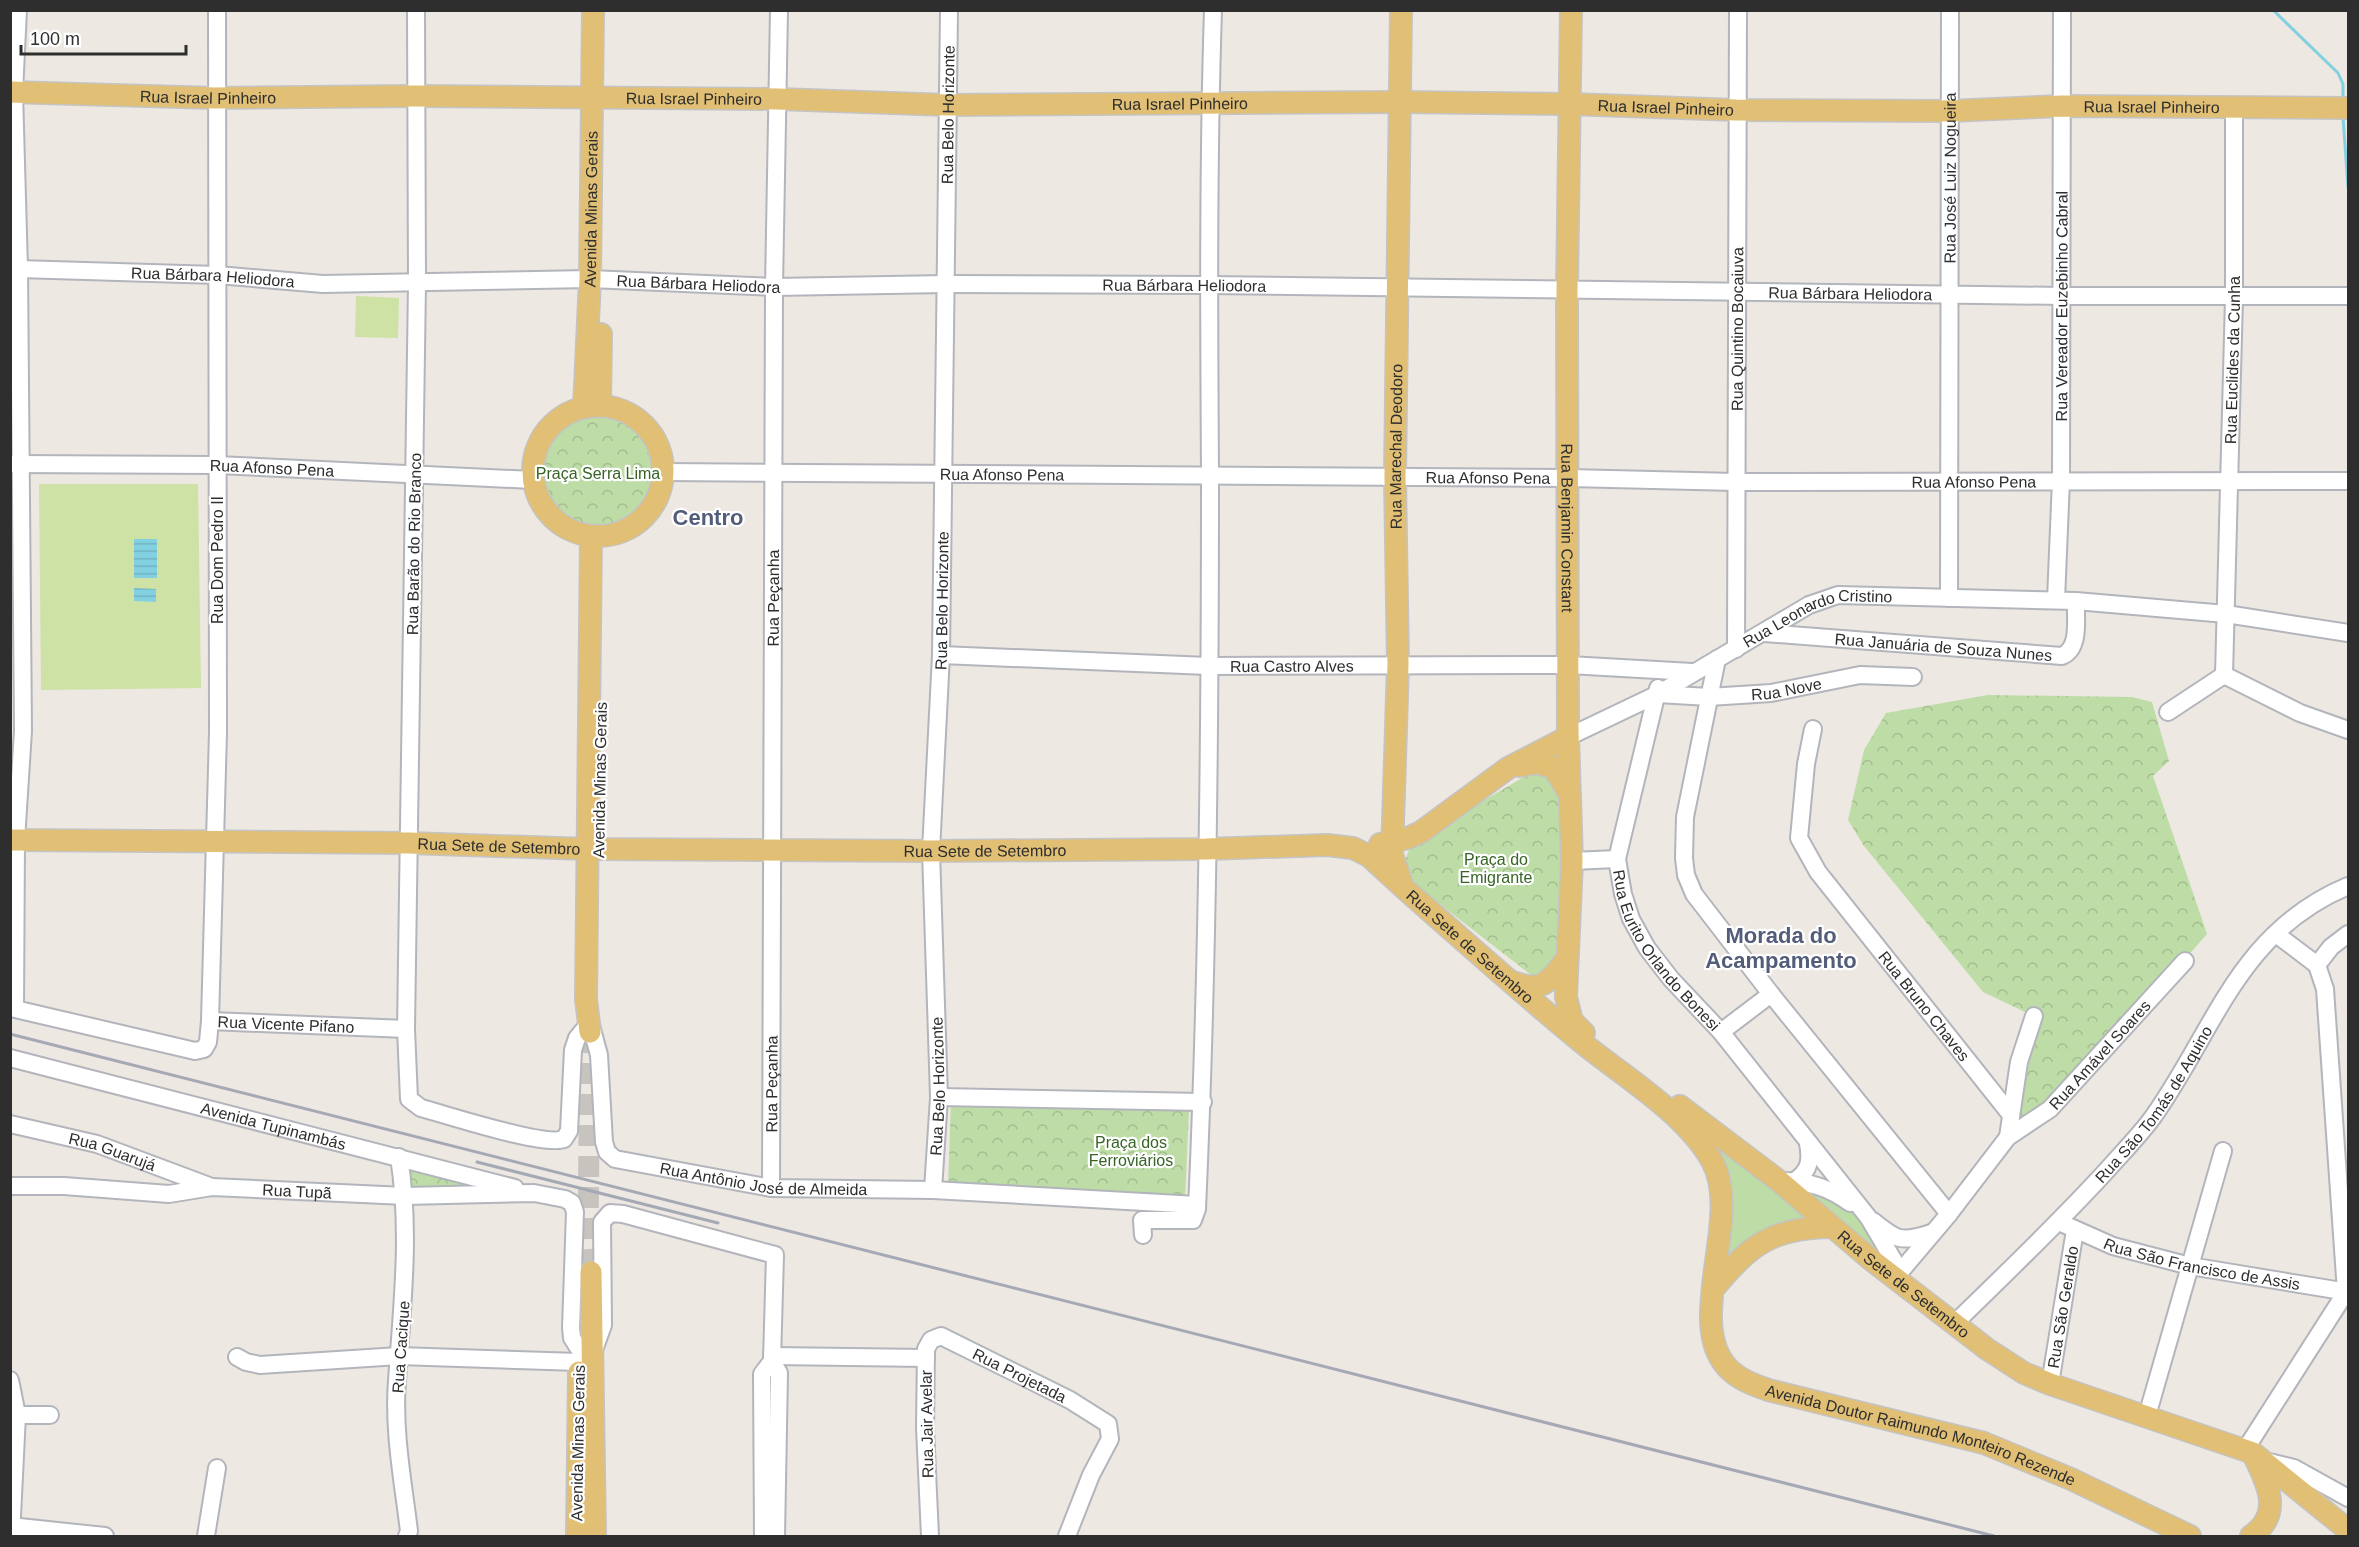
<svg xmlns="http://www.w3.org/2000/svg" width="2359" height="1547" viewBox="0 0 2359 1547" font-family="Arial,sans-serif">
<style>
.grass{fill:#bddca6}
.park{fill:url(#park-crowns)}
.pitch{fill:#cde2a4}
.water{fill:url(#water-rules)}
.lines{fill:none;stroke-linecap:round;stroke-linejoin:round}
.stream{stroke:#83d0e1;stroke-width:3}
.major-tunnel{stroke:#c7c3be;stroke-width:21;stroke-dasharray:21 10;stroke-linecap:butt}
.minor-casing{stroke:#b3b5bc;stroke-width:20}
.major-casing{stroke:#c4c4c4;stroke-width:24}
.minor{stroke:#fff;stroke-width:16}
.major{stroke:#e1bf74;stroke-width:21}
.rail{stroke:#a5a9b5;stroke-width:3}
.labels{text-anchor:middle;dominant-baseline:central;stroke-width:4.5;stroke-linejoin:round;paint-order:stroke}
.street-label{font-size:16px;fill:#2e2e2e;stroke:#fff}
.park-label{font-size:16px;fill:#376425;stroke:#fff}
.district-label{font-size:22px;font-weight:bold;fill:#535d7a;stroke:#fff}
</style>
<defs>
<pattern id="park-crowns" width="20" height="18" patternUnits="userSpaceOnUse" patternTransform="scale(1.5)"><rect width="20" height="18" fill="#bddca6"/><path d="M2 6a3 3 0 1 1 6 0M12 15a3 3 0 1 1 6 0" fill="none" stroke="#a3bd8f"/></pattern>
<pattern id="water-rules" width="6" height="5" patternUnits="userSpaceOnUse" patternTransform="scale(1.5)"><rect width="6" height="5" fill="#83d0e1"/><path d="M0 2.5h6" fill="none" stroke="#71b3c1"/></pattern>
</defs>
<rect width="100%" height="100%" fill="#ede8e2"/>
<g class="grass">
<path d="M1713,1139L1818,1221L1727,1264C1735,1221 1731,1180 1713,1139Z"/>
<path d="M1798,1188L1814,1190L1856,1211L1887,1262Z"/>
</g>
<g class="park">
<circle cx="598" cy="472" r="57"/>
<path d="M1988,695L2132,697L2152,702L2169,761L2153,776L2207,934L2079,1080L2020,1122L2024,1082L2040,1019L1983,992L1864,846L1848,820L1864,750L1886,713Z"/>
<path d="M1534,771L1553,774L1563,808L1562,953L1559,965L1535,978L1410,881C1402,866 1405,853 1416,840Z"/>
<path d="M951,1099L1189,1110L1185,1198L948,1188Z"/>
<path d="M408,1162L517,1191L409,1192Z"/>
</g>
<g class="pitch">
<path d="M356,296L399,298L398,338L355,337Z"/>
<path d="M39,484H198L201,688L41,690Z"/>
</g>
<g class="water">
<rect x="134" y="539" width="23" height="39"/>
<path d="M134,588L156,589V602L134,601Z"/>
</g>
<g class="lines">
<g class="stream">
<path d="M2273,10L2338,73L2343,84V102"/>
<path d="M2343,117L2348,187"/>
</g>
<path class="major-tunnel" d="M590,1032L588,1242L591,1272"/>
<g class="minor-casing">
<g id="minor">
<path d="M18,10L14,92L19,269L23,731L16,840L15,1009L195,1051L204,1049L208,1042L210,1021L218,732L217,10"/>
<path id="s1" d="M416,10L417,284L406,1029L409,1099L421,1108C448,1115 544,1147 564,1139L569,1131L573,1050L577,1038L590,1022L599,1055L604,1142L607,1152L615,1159L771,1188L933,1190L1197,1205"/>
<path id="s2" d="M19,269L217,275L323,284L590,279L774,287L946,284L1208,285L2063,296H2348"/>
<path id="s3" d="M11,464L217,465L532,480"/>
<path id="s4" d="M663,472L1569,478L1736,482L2348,481"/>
<path id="s5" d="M1949,598L1950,10"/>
<path id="s6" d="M2056,600L2061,480L2062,10"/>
<path id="s7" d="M1764,633L2062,656C2081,648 2075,618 2076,601"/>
<path id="s8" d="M1736,649L1738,10"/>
<path id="s9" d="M941,655L1208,666L1569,665L1692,672"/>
<path d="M1717,659L1685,817L1684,858L1686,875L1694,894L1771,994L1949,1214"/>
<path id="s10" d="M2224,675L2234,298V108"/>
<path d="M2224,675L2300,713L2348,730"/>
<path id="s11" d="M1658,688L1617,859L1623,894L1631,919L1647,948L1671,979L1721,1032L1868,1217L1900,1271"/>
<path id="s12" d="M1658,694L1709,697L1771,693L1860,675L1913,677"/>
<path d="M2168,712L2224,675"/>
<path id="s13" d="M1813,729L1806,764L1799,838L1818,872L2011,1115"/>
<path id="s14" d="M1568,737L1658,694L1809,605L1838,595L2076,601L2226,614L2348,633"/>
<path d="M1572,861L1617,859"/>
<path d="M2276,934L2317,965L2331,947L2348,934"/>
<path id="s15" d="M210,1021L406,1029"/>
<path d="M1721,1032L1771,994"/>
<path id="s16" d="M10,1058L515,1188"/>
<path d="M939,1097L1203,1102"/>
<path id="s17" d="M10,1124L97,1144L212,1187"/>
<path id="s18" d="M2008,1137L2050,1109L2185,961"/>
<path d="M399,1157C411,1232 402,1305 397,1381C393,1430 403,1482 409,1531L407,1536"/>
<path d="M1796,1180C1810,1170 1811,1160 1808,1143"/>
<path d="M1779,1181C1804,1180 1829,1187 1850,1203"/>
<path id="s19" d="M10,1186H64L169,1194L212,1187L405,1196L534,1193L565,1199L572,1203L575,1212L571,1328L572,1338L579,1349"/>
<path id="s20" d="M771,1188L774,287L779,10"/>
<path id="s21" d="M933,1190L939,1097L931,851L941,655L949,10"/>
<path d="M1873,1221C1896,1240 1901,1243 1931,1233"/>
<path id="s22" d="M2059,1222L2113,1246L2190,1266L2348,1292"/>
<path d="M1143,1235L1142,1220H1193L1197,1209C1208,965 1210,719 1210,474C1209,320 1208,165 1213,10"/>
<path d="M1895,1278L1949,1214L2008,1137L2019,1062L2034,1016"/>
<path id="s23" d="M1954,1324C2006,1273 2059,1223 2108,1169C2123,1152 2139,1136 2153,1117C2215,1030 2238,932 2348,886"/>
<path d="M594,1350L603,1325L602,1222L610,1213L623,1214L775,1255L772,1361L779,1373L776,1536"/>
<path d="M772,1356L926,1358"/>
<path d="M237,1357L246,1362L260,1365L399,1356L579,1362"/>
<path d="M10,1380L17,1415L11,1536"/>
<path id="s24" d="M2050,1384L2075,1230"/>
<path d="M10,1415H50"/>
<path d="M2147,1416L2223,1151"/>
<path d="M2245,1450L2346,1292L2325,989L2317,965"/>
<path d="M2265,1461L2294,1468L2348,1498"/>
<path d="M10,1526L105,1536"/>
<path d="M206,1536L217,1468"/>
<path d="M763,1536L762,1374L772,1361"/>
<path id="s25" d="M930,1536L925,1428L926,1349L931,1340L941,1336L1070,1400L1108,1424L1110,1439L1091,1475L1067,1536"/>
</g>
</g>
<g class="major-casing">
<g id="major">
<path id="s26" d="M1571,10L1567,289L1568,737L1572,861L1566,997L1572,1021L1584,1033"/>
<path id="s27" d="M10,92L215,98L415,96L778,99L948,105L1399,102L1570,104L1736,110L1950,111L2062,106L2348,108"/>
<circle cx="598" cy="471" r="65"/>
<path d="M600,406L601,334"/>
<path id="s28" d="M584,407L590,279L593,10"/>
<path d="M1520,766L1537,763L1553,767L1569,793"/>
<path id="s29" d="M10,840L409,843L587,849L931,851L1206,849L1327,845L1353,848L1369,856L1406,890C1465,942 1524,995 1585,1045C1625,1077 1687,1115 1712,1161C1744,1218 1681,1327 1731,1371C1742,1381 1755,1385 1768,1390L1984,1443L2071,1479L2190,1536"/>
<path d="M1380,844L1408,838L1421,832L1508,768L1568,737"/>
<path id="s30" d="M1401,881L1392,855L1398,664L1395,477L1401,10"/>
<path d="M1513,982C1543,993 1548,982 1566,960"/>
<path d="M590,1032L586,999L591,536"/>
<path id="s31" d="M1680,1106L1779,1181L1869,1258L1987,1349L2024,1373L2050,1384L2253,1453L2348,1530"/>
<path d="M591,1272L595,1536"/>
<path d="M1714,1288C1751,1244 1772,1228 1831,1227"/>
<path d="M577,1536L579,1372"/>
<path d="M2251,1536C2284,1514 2267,1482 2253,1454"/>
</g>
</g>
<use href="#minor" class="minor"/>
<use href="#major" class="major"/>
<g class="rail">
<path d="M10,1034L1994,1536"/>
<path d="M477,1162L718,1223"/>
</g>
</g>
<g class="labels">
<g class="street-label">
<text stroke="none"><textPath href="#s27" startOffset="198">Rua Israel Pinheiro</textPath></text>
<text stroke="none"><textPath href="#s27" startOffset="684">Rua Israel Pinheiro</textPath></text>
<text stroke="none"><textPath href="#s27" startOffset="1170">Rua Israel Pinheiro</textPath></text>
<text stroke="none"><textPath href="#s27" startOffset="2142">Rua Israel Pinheiro</textPath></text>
<text stroke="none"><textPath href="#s27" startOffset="1656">Rua Israel Pinheiro</textPath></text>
<text stroke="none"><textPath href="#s21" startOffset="1076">Rua Belo Horizonte</textPath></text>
<text stroke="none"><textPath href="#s5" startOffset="420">Rua José Luiz Nogueira</textPath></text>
<text stroke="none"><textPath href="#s28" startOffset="198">Avenida Minas Gerais</textPath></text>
<text stroke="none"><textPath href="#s2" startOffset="194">Rua Bárbara Heliodora</textPath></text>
<text stroke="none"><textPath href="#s2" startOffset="680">Rua Bárbara Heliodora</textPath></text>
<text stroke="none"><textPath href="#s2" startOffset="1166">Rua Bárbara Heliodora</textPath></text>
<text stroke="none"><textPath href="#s2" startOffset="1832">Rua Bárbara Heliodora</textPath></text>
<text stroke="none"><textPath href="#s6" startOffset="294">Rua Vereador Euzebinho Cabral</textPath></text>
<text stroke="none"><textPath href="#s8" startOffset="320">Rua Quintino Bocaiuva</textPath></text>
<text stroke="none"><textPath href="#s10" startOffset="315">Rua Euclides da Cunha</textPath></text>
<text stroke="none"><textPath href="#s30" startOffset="436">Rua Marechal Deodoro</textPath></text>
<text stroke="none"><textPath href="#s3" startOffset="261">Rua Afonso Pena</textPath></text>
<text stroke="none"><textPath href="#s4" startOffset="339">Rua Afonso Pena</textPath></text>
<text stroke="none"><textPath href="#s4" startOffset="825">Rua Afonso Pena</textPath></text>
<text stroke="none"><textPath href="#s4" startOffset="1311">Rua Afonso Pena</textPath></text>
<text stroke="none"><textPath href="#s26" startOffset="518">Rua Benjamin Constant</textPath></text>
<text transform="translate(414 544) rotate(-89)">Rua Barão do Rio Branco</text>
<text transform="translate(217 560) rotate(-90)">Rua Dom Pedro II</text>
<text stroke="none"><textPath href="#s20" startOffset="590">Rua Peçanha</textPath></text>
<text stroke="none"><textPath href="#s21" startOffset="590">Rua Belo Horizonte</textPath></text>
<text stroke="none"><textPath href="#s14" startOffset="280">Rua Leonardo Cristino</textPath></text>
<text stroke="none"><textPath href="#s7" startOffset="180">Rua Januária de Souza Nunes</textPath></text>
<text stroke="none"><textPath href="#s9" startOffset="351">Rua Castro Alves</textPath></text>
<text stroke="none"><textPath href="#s12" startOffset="129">Rua Nove</textPath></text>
<text transform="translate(600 780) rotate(-89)">Avenida Minas Gerais</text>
<text stroke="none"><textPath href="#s29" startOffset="489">Rua Sete de Setembro</textPath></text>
<text stroke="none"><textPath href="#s29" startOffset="975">Rua Sete de Setembro</textPath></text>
<text stroke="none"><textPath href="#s29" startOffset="1497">Rua Sete de Setembro</textPath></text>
<text stroke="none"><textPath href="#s11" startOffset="282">Rua Eurito Orlando Bonesi</textPath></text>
<text stroke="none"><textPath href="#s13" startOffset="320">Rua Bruno Chaves</textPath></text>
<text stroke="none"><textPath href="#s15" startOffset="76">Rua Vicente Pifano</textPath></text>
<text stroke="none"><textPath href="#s18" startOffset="124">Rua Amável Soares</textPath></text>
<text stroke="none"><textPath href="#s20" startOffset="104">Rua Peçanha</textPath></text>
<text stroke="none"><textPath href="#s21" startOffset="104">Rua Belo Horizonte</textPath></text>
<text stroke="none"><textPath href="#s23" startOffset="298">Rua São Tomás de Aquino</textPath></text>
<text stroke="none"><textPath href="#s16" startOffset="272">Avenida Tupinambás</textPath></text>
<text stroke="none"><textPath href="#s17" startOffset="106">Rua Guarujá</textPath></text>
<text stroke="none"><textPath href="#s1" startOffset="1668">Rua Antônio José de Almeida</textPath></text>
<text stroke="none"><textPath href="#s19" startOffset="288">Rua Tupã</textPath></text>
<text stroke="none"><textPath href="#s22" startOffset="150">Rua São Francisco de Assis</textPath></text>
<text stroke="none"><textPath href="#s31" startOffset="286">Rua Sete de Setembro</textPath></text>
<text stroke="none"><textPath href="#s24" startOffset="78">Rua São Geraldo</textPath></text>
<text transform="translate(401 1347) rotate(-86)">Rua Cacique</text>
<text stroke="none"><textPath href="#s25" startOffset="296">Rua Projetada</textPath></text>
<text transform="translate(927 1424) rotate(-91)">Rua Jair Avelar</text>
<text stroke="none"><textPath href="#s29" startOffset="2240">Avenida Doutor Raimundo Monteiro Rezende</textPath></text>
<text transform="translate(578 1443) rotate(-89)">Avenida Minas Gerais</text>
</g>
<g class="park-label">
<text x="598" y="473">Praça Serra Lima</text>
<text x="1496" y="859">Praça do<tspan x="1496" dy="18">Emigrante</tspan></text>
<text x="1131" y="1142">Praça dos<tspan x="1131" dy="18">Ferroviários</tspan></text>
</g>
<g class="district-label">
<text x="708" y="517">Centro</text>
<text x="1781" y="935">Morada do<tspan x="1781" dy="25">Acampamento</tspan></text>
</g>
</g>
<rect width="2359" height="1547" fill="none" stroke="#2e2e2e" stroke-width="24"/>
<path d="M21 45v9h165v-9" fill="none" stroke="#2e2e2e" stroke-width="3"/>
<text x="30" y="45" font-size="18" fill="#2e2e2e" stroke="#ffffff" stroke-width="4.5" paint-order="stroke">100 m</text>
</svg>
